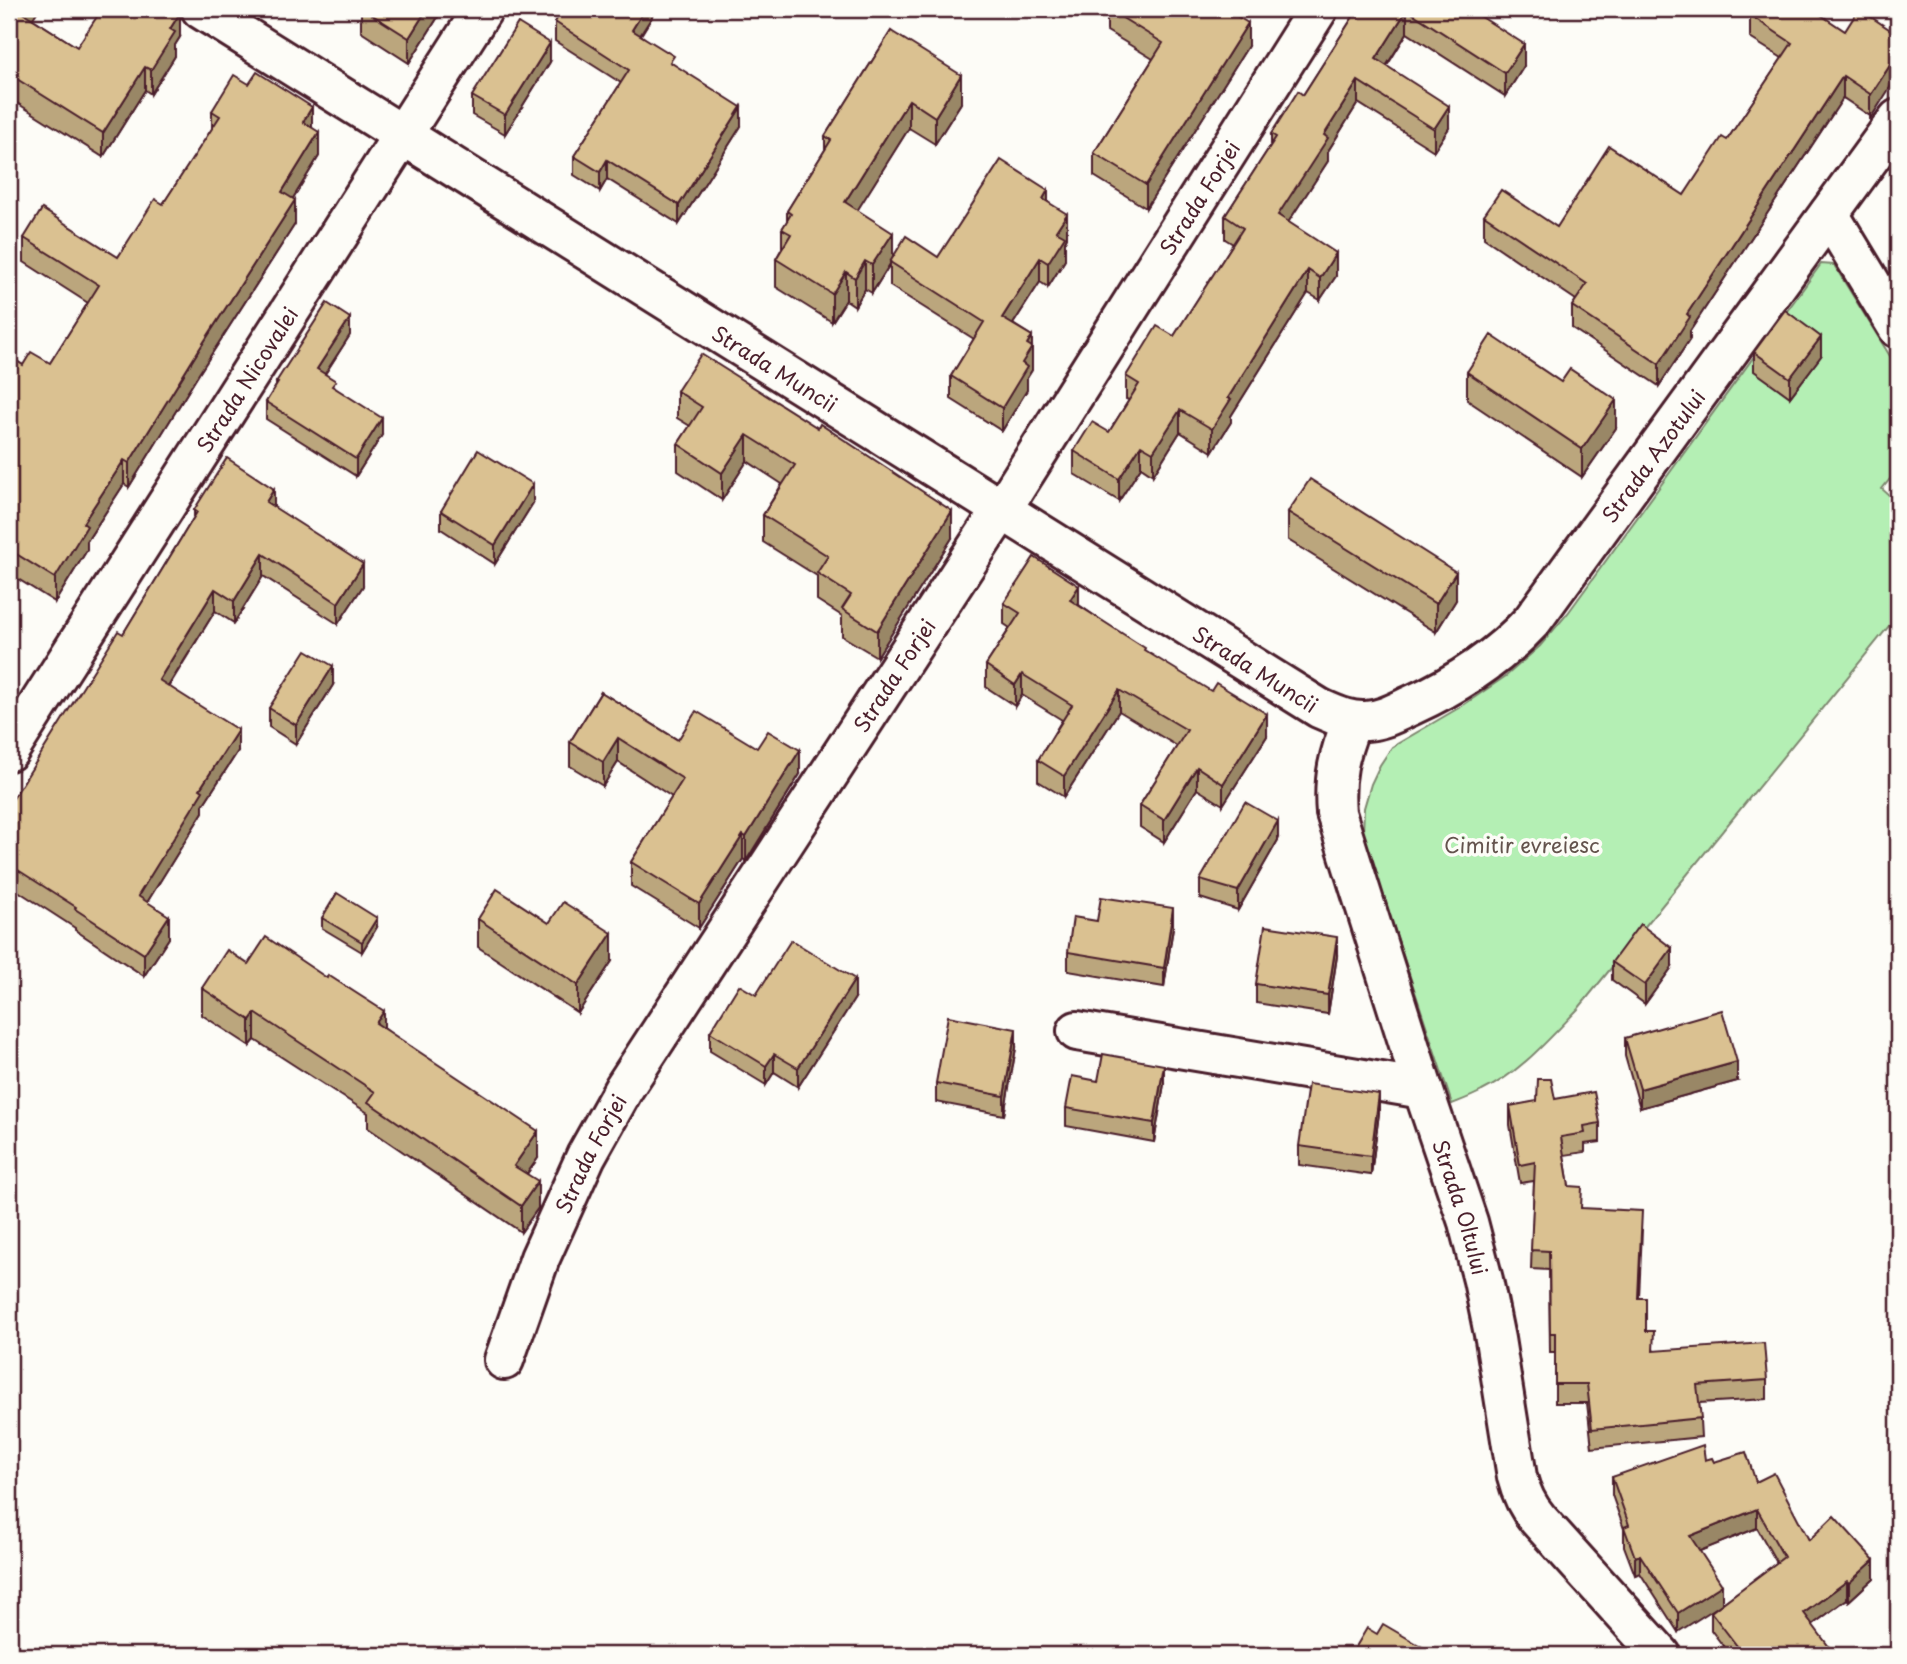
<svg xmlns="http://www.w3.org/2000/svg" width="1907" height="1664" viewBox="0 0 1907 1664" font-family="'Playpen Sans',sans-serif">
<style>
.green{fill:#b4efb4;stroke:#7f8770;stroke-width:2}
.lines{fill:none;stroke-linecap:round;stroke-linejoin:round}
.street-casing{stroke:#4a1f2b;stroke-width:44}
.street{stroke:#fdfcf7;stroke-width:38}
.wall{fill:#bba67d;stroke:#4a1f2b;stroke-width:2}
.shaded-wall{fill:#998766;stroke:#4a1f2b;stroke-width:2}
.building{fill:#dac191;stroke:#4a1f2b;stroke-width:2}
.labels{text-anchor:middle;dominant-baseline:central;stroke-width:7;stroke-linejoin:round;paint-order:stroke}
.street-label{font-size:21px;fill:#4a1f2b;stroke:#fdfcf7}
.park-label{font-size:21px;fill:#64534d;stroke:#fdfcf7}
</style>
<rect width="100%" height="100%" fill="#fdfcf7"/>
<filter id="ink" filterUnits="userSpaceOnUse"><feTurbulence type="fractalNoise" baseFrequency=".0143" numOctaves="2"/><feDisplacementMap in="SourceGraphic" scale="14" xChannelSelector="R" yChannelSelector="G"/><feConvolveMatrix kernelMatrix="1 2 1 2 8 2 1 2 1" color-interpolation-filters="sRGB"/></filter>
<g filter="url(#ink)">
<path class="green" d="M1821,264L1834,265L1898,369V469L1882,489L1898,503V615L1578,1009C1549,1039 1520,1073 1482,1091C1473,1096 1462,1100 1452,1104L1363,834L1364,808L1371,784L1380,765L1392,747L1462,706L1506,676L1540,646L1568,613Z"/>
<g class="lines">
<g class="street-casing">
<g id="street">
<path id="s1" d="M201,9L1319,708C1335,715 1349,722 1366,721C1383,720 1397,712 1412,705C1458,684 1498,658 1532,621L1898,119"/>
<path d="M1829,214L1898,328"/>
<path id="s2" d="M1352,721C1339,754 1333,777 1336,813L1423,1089L1468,1222L1483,1280L1495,1339L1517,1477C1521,1493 1527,1506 1538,1519L1661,1655"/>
<path id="s3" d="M9,751L483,9"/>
<path d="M1077,1031L1423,1089"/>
<path id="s4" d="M504,1360L540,1258L586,1156L624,1088L1002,509L1318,9"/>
</g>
</g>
<use href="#street" class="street"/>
</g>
<g class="wall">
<path d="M9,9L33,19L77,47L180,37L175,45V56L151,94L145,90L103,157L9,98Z"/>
<path d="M361,9H443L409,63L361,32Z"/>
<path d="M652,9V17L641,35L741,126L679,224L607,179L600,191L574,175V156L621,83L555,41V22Z"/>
<path d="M1107,9L1188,16L1248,46L1146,208L1094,176V153L1153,59L1107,31Z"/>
<path d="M1358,9H1469L1524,66L1505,96L1407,33L1387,66L1449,128L1434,151L1358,103L1328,151V161L1288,222L1336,276L1320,300L1308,293L1231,416V422L1212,452L1180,432L1153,475L1141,467L1119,501L1074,474V451L1109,432L1129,400L1126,399V376L1174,336L1233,244L1225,239V216L1271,145V134L1303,95Z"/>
<path d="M1750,15L1845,31L1898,35L1870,119V116L1843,98L1690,331V339L1659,386L1572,328V306L1576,300L1484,238V215L1557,227L1684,195L1727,140L1782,58L1750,38Z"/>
<path d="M891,31L961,103L935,144L909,128L857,210L893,259L938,257L1048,202L1067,237L1065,241V260L1048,287L1040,282L1013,324L1032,336V370L1027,378V390L1002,431L951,399V376L974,339L890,286V264L872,293L865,289L855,306L846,300L832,322L776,287V259L782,248V229L787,222V211L825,150V136Z"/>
<path d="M550,62L505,134L472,115V96Z"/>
<path d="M212,111L312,127L319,156L293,198L295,224L200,372L129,487L124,484L87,541V550L55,602L13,576L9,584V356L23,365L50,363L88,303L24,262V238L118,257L163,204L212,129Z"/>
<path d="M1898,217V237L1897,236V218Z"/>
<path d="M350,335L325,374L336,389L382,435L356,476L266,419V402L276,386V382Z"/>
<path d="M1754,352L1821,356L1790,397L1754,371Z"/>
<path d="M1467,372L1616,428L1582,477L1467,400Z"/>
<path d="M677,391L952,538L877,657L842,636V616L817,600V576L763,542V515L782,484L747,461L722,500L678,471V444L690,426L677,418Z"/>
<path d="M533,503L495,564L441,529V511Z"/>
<path d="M274,508L363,586L338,624L263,576L234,623L215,611L169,686L238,751L203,805V812L147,902L169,938L144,976L75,930V928L18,891L9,805L123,634L194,517V510Z"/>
<path d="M1288,512L1456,600L1436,632L1288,540Z"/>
<path d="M1004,603L1079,605L1267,736L1223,805L1197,789L1164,842L1140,827V805L1177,746L1119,711L1064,797L1038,781V760L1062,720L1022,695L1015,706L986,687V665L1010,628L1004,624Z"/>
<path d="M333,685L296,744L269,727V708Z"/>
<path d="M601,692L678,740L800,774L746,861L743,859L699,928L631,886V862L672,797L618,762L603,786L570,766V742Z"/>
<path d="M1278,840L1238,910L1200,898V880Z"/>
<path d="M322,918L377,927L362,952L322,928Z"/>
<path d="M478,919L549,923L612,961L578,1013L478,947Z"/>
<path d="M1173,927L1164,987L1068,971V952Z"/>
<path d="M1337,956L1328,1014L1256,1003V984Z"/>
<path d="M1612,962L1672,967L1645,1004L1612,980Z"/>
<path d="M248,964L384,1028L538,1158L527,1174L538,1208L521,1232L368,1128V1113L255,1040L250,1046L202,1015V988Z"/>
<path d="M756,995L855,998L798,1087L774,1072L766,1085L710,1051V1032Z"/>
<path d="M1625,1038L1737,1081L1640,1108L1625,1056Z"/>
<path d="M1016,1048L1004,1115L936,1102V1083Z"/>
<path d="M1164,1084L1154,1142L1066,1126V1108Z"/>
<path d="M1555,1099L1600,1123V1142L1585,1144V1152L1564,1155L1569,1186L1581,1208L1642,1230L1639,1298L1646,1331L1654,1351L1767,1380V1399L1699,1403L1701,1437L1592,1448L1587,1403H1555V1352H1550L1549,1270L1531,1269L1534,1181L1520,1183L1510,1125V1106Z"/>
<path d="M1379,1113L1371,1175L1299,1165V1146Z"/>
<path d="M1705,1460L1714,1462L1756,1482L1809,1540L1874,1578L1849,1601L1847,1599L1812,1625L1835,1655H1730L1711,1630V1612L1777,1563L1757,1528L1699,1551L1678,1632L1640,1573L1635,1575L1624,1546V1529L1612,1495V1477Z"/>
</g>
<g class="shaded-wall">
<path d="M24,9H39L22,35V12Z"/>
<path d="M427,9H443L409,63V38Z"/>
<path d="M645,9H652V17L632,48V30Z"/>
<path d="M1407,10V33L1376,82V59Z"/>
<path d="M180,13V37L175,45V56L151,94V70L170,29Z"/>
<path d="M1248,23V46L1146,208V185Z"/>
<path d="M550,43V62L505,134V115Z"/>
<path d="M1524,44V66L1505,96V73Z"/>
<path d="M1898,53V75L1870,119V96Z"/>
<path d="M145,67V90L103,157V133Z"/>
<path d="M961,75V103L935,144V117Z"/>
<path d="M1843,76V98L1690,331V339L1659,386V364L1687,314Z"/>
<path d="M1358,81V103L1328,151V161L1278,238V215L1324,135Z"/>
<path d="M909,100V128L845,230V202Z"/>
<path d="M1449,106V128L1434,151V129Z"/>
<path d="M312,107V131L303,122Z"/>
<path d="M741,107V126L679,224V205Z"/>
<path d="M319,132V156L282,216V192Z"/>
<path d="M607,160V179L600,191V172Z"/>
<path d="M1048,190V213L1043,199Z"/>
<path d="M295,200V224L200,372L129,487V463L200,348Z"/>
<path d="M1067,214V237L1065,241V260L1048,287V263L1056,231Z"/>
<path d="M893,233V261L890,262V264L872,293V265Z"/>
<path d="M1336,253V276L1320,300V278Z"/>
<path d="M1040,258V282L1002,341V318Z"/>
<path d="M865,261V289L855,306V278Z"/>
<path d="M1308,270V293L1231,416V422L1212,452V429L1228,398Z"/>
<path d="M846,272V300L832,322V294Z"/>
<path d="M350,318V335L317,386V369Z"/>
<path d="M1032,336V370L1027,378V390L1002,431V408L1022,363L1027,344Z"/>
<path d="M1821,337V356L1790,397V378Z"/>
<path d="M1616,400V428L1582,477V449Z"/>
<path d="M1180,410V432L1153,475V452Z"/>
<path d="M382,418V435L356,476V459Z"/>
<path d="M747,435V461L722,500V473Z"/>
<path d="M1141,445V467L1119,501V479Z"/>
<path d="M124,460V484L87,541V550L55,602V578L83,523Z"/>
<path d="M533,484V503L495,564V545Z"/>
<path d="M274,489V510L266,502Z"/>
<path d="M952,511V538L877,657V631Z"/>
<path d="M13,552V576L9,584V560Z"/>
<path d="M263,554V576L234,623V601Z"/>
<path d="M363,564V586L338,624V603Z"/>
<path d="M1456,572V600L1436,632V604Z"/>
<path d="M1079,586V607L1070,600Z"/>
<path d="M215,589V611L159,701V680Z"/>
<path d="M333,666V685L296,744V725Z"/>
<path d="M1022,674V695L1015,706V685Z"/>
<path d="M1119,690V711L1064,797V776Z"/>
<path d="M1267,714V736L1223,805V784Z"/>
<path d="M238,730V751L203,805V812L138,917V896L200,789Z"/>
<path d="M618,738V762L603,786V762Z"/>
<path d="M800,750V774L746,861V837Z"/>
<path d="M1197,767V789L1164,842V820Z"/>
<path d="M1278,821V840L1238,910V891Z"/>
<path d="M743,835V859L699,928V904Z"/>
<path d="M18,870V891L9,905V883Z"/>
<path d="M1173,908V927L1164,987V968Z"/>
<path d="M169,916V938L144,976V954Z"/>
<path d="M377,918V927L362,952V942Z"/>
<path d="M612,933V961L578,1013V985Z"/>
<path d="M1337,937V956L1328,1014V995Z"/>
<path d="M1672,948V967L1645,1004V985Z"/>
<path d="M855,979V998L798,1087V1068Z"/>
<path d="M384,1011V1037L376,1023Z"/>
<path d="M255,1013V1040L250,1046V1020Z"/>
<path d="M1016,1029V1048L1004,1115V1096Z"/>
<path d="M774,1054V1072L766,1085V1066Z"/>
<path d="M1737,1062V1081L1640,1108V1089Z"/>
<path d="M1164,1065V1084L1154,1142V1123Z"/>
<path d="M1379,1094V1113L1371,1175V1156Z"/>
<path d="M538,1131V1158L514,1192V1166Z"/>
<path d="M538,1181V1208L521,1232V1206Z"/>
<path d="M1757,1509V1528L1690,1555V1536Z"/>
<path d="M1640,1555V1573L1635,1575V1557Z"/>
<path d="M1874,1560V1578L1849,1601V1583Z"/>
<path d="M1847,1581V1599L1804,1631V1613Z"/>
<path d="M1722,1585V1604L1678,1632V1613Z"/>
<path d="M1758,1647V1655H1747Z"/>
</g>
<g class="building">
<path d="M9,9H24L22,12L77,47L102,9H173L180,13L170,29L175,32L151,70L145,67L103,133L9,74Z"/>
<path d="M363,9H427L409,38Z"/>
<path d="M563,9H645L632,30L674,56L670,62L741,107L679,205L607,160L600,172L574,156L629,70L555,22Z"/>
<path d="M1108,9H1176L1188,16L1192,9H1225L1248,23L1146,185L1094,153L1163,43Z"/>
<path d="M1358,9H1469L1524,44L1505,73L1407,10L1376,59L1449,106L1434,129L1358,81L1324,135L1328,138L1278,215L1336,253L1320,278L1308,270L1228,398L1231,399L1212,429L1180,410L1153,452L1141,445L1119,479L1074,451L1092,422L1109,432L1139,384L1126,376L1157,326L1174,336L1243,228L1225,216L1276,137L1271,134L1298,91L1303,95Z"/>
<path d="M1755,9H1812L1845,31L1859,9L1898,35V53L1870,96V94L1843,76L1687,314L1690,317L1659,364L1572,306L1587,284L1484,215L1501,190L1557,227L1609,146L1684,195L1722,137L1727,140L1792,43L1750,15Z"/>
<path d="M518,23L550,43L505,115L472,96Z"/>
<path d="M891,31L961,75L935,117L909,100L845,202L893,233L872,265L865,261L855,278L846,272L832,294L776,259L791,234L782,229L791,214L787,211L831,140L825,136Z"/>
<path d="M257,72L312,107L303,122L319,132L282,192L295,200L200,348L129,463L124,460L83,523L87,526L55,578L13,552L9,560V356L23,365L31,352L50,363L99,285L24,238L42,209L118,257L155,199L163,204L220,116L212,111L234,75L249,84Z"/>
<path d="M1001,160L1048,190L1043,199L1067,214L1056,231L1065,236L1048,263L1040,258L1002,318L1032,336L1027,344L1032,347L1022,363L1027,367L1002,408L951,376L984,322L890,262L906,236L938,257Z"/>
<path d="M327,303L350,318L317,369L336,381L332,386L382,418L356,459L266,402L278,383L276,382Z"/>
<path d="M1785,310L1821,337L1790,378L1754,352Z"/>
<path d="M1491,335L1561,382L1570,369L1616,400L1582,449L1467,372Z"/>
<path d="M701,354L818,428L820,424L952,511L877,631L842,609L851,595L817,573L828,556L763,515L795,465L747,435L722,473L678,444L702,407L677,391Z"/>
<path d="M478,450L533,484L495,545L441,511Z"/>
<path d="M227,458L274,489L266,502L363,564L338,603L263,554L234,601L215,589L159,680L238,730L200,789L203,791L138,896L169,916L144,954L75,909L76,907L18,870L9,883V805L118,631L123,634L197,512L194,510Z"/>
<path d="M1310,479L1456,572L1436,604L1288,512Z"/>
<path d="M1034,557L1079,586L1070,600L1145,648L1144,650L1211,691L1216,683L1267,714L1223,784L1197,767L1164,820L1140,805L1187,730L1119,690L1064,776L1038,760L1072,705L1022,674L1015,685L986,665L1020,613L1004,603Z"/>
<path d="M306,650L333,666L296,725L269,708Z"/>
<path d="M601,692L678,740L696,711L757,748L768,731L800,750L746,837L743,835L699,904L631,862L683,779L618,738L603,762L570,742Z"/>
<path d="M1245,802L1278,821L1238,891L1200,880Z"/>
<path d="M497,889L549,923L563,902L612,933L578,985L478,919Z"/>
<path d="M337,893L377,918L362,942L322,918Z"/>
<path d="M1101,897L1173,908L1164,968L1068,952L1073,917L1097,921Z"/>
<path d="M1640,924L1672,948L1645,985L1612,962Z"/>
<path d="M1265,926L1337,937L1328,995L1256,984Z"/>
<path d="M266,937L327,978L328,975L384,1011L376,1023L538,1131L514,1166L538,1181L521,1206L368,1102L375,1092L255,1013L250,1020L202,988L227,950L248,964Z"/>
<path d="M791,940L855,979L798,1068L774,1054L766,1066L710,1032L739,985L756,995Z"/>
<path d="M1722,1010L1737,1062L1640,1089L1625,1038Z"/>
<path d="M948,1016L1016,1029L1004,1096L936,1083Z"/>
<path d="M1103,1054L1164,1065L1154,1123L1066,1108L1072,1076L1098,1081Z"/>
<path d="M1538,1079H1551L1555,1099L1594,1092L1600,1123L1584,1126L1585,1133L1561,1137L1569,1186L1582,1187L1581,1208L1642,1211L1638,1298H1646V1331H1654L1653,1351L1764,1343L1767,1380L1697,1385L1701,1418L1592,1429L1587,1384H1555V1333H1550L1549,1251L1531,1250L1535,1162L1520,1165L1510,1106L1537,1101Z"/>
<path d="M1308,1084L1379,1094L1371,1156L1299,1146Z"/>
<path d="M1703,1445L1705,1460L1712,1458L1714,1462L1746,1452L1756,1482L1774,1473L1809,1540L1834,1516L1874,1560L1849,1583L1847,1581L1804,1613L1835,1655H1764L1758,1647L1747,1655H1744L1711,1612L1784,1557L1757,1509L1690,1536L1722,1585L1678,1613L1640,1555L1635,1557L1624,1527L1629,1525L1612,1477Z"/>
<path d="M1383,1624L1431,1652L1429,1655H1351L1367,1628L1377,1634Z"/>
</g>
</g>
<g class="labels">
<g class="street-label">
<text stroke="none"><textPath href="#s4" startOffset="1358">Strada Forjei</textPath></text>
<text stroke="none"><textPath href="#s1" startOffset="677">Strada Muncii</textPath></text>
<text stroke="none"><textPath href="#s3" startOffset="441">Strada Nicovalei</textPath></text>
<text stroke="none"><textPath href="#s1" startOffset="1769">Strada Azotului</textPath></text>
<text stroke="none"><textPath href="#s1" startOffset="1244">Strada Muncii</textPath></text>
<text stroke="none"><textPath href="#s4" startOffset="791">Strada Forjei</textPath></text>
<text stroke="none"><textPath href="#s4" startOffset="224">Strada Forjei</textPath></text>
<text stroke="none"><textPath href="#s2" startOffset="508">Strada Oltului</textPath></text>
</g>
<g class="park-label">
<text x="1522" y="844">Cimitir evreiesc</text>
</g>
</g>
<rect width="1907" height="1664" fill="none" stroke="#fdfcf7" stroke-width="35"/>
<rect x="18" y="18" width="1872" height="1629" fill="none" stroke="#4a1f2b" stroke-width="2.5" filter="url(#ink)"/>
</svg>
